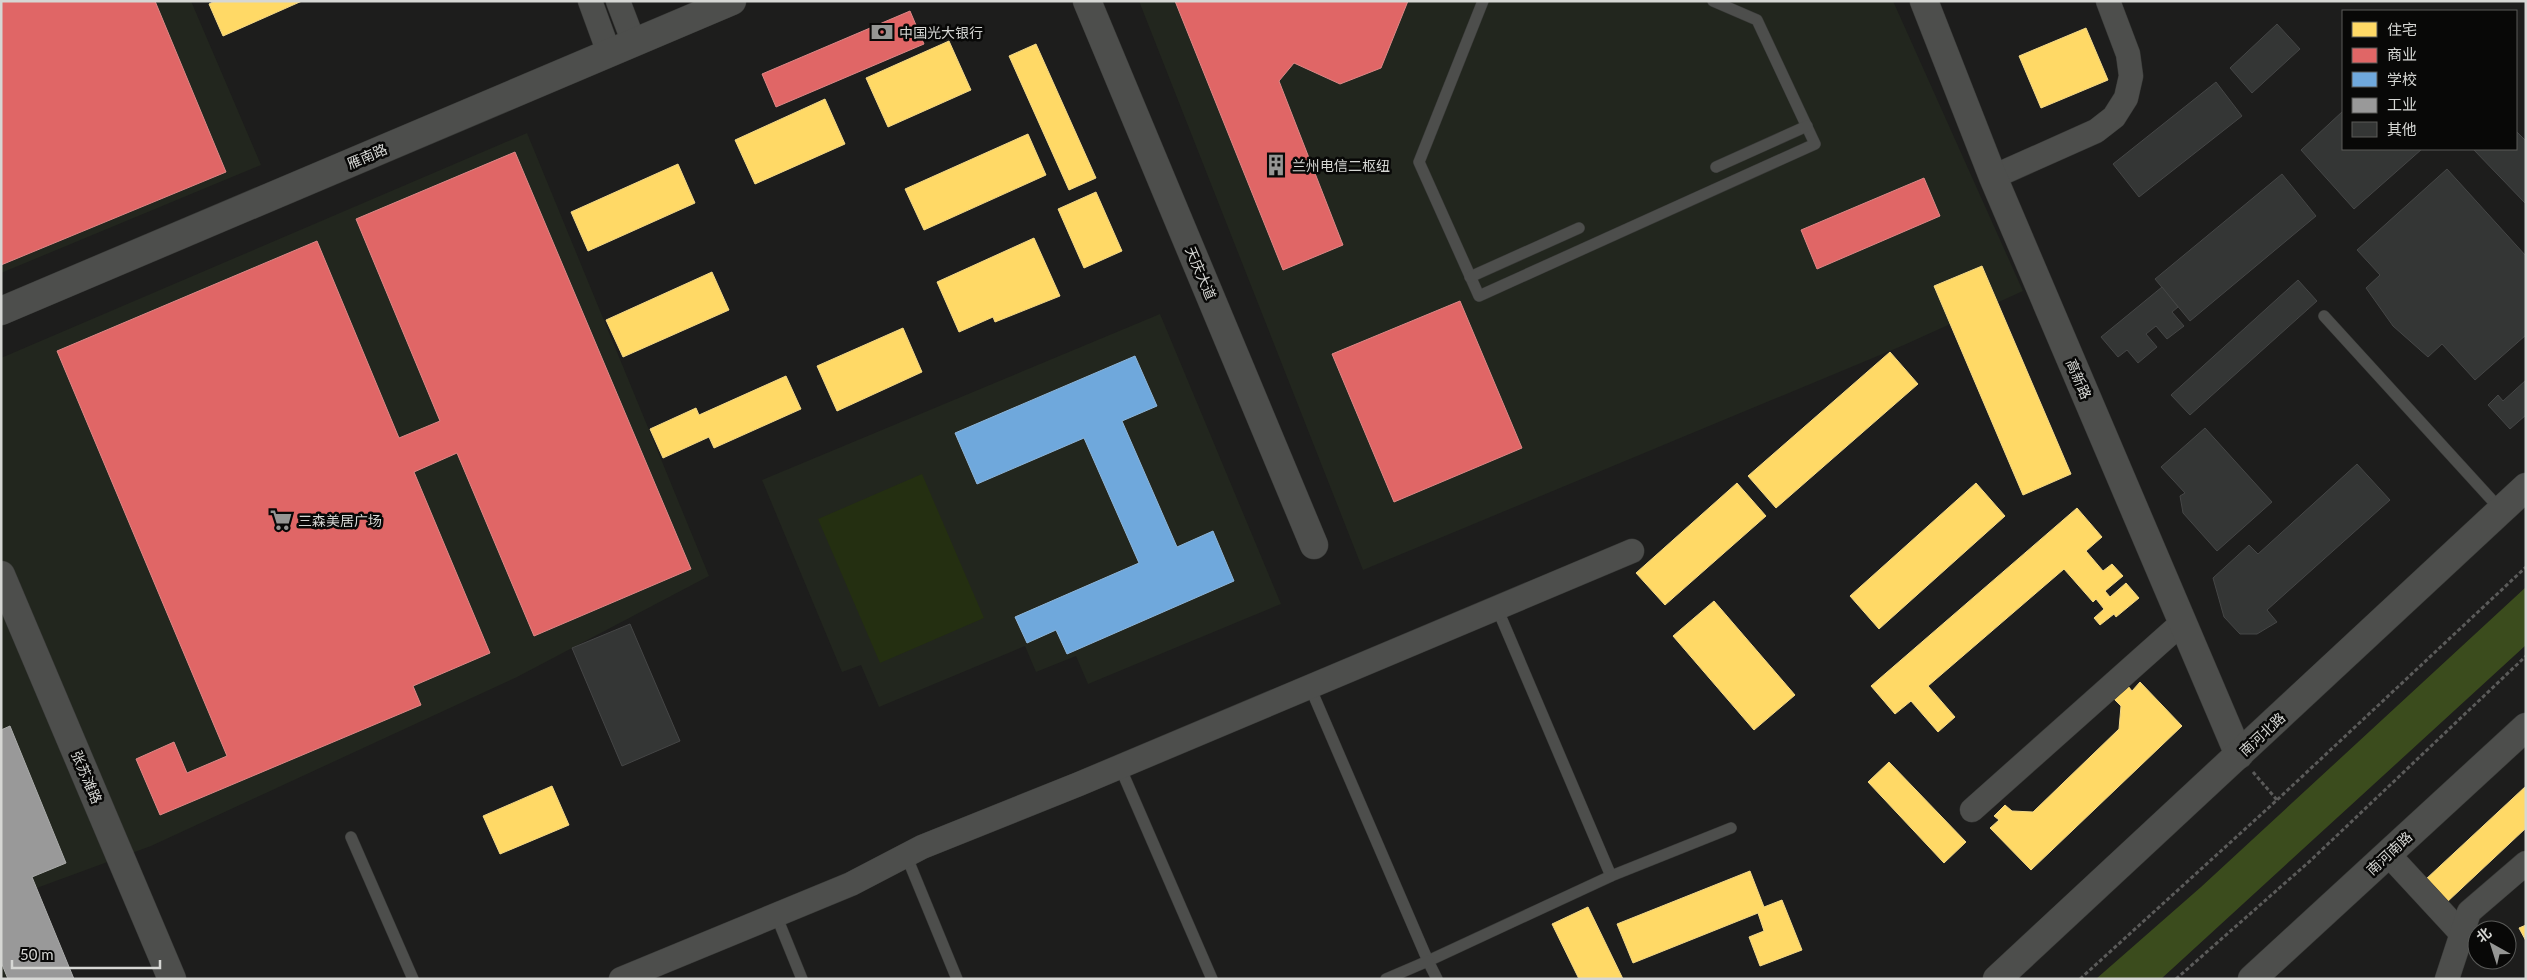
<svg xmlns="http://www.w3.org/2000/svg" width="2527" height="980" viewBox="0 0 2527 980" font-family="Lato,'Noto Sans SC',sans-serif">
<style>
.built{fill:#22261e}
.green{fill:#242f11}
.water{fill:#3b4c1d}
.homes{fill:#ffd966;stroke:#f3d887}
.shops{fill:#e06666;stroke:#dd8887}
.schools{fill:#6fa8dc;stroke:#8eb6da}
.industry{fill:#999;stroke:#abacab}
.building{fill:#343635;stroke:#454646}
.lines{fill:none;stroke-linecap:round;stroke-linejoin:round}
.lane-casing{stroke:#383937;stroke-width:12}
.street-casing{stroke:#383937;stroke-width:25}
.secondary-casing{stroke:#383937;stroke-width:29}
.path{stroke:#5b5b5a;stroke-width:3;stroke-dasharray:4 2.5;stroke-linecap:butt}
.lane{stroke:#4d4e4c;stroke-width:11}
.street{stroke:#4d4e4c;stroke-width:24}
.secondary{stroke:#4d4e4c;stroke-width:28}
.labels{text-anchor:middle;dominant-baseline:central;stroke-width:5;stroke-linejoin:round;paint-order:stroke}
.poi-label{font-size:14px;fill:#d6d7d4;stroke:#080807;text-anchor:start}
.street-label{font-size:14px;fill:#d6d7d4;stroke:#080807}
</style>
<rect width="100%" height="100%" fill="#1d1d1c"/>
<g class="built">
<path d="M1,1H191L261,165L1,273Z"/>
<path d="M1139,1H1893L2023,291L1904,345L1363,570Z"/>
<path d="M527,133L709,576L517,677L151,846L34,889L48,979H1V358Z"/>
<path d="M1160,314L1281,604L1088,684L1076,656L1036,672L1025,646L879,707L861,665L842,672L762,480Z"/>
</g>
<path class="green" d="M922,474L984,618L880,663L818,519Z"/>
<path class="water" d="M2526,587V645L2161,979H2096L2201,887Z"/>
<g class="homes">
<path d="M215,1H302L223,36L209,4Z"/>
<path d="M2086,28L2108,80L2041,108L2019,56Z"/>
<path d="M949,41L971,90L888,127L866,78Z"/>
<path d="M1036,44L1096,178L1069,190L1009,56Z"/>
<path d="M825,99L845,144L755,184L735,140Z"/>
<path d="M1028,134L1046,175L924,230L905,189Z"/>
<path d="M678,164L695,203L588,251L571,212Z"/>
<path d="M1096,192L1122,251L1084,268L1058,209Z"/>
<path d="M1034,238L1060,296L995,322L993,317L959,332L937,282Z"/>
<path d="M1982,266L2071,474L2023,495L1934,286Z"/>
<path d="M712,272L729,310L623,357L606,320Z"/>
<path d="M903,328L922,372L837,411L817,366Z"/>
<path d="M1890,352L1918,384L1776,508L1748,476Z"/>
<path d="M786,376L801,409L714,448L709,437L663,458L650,429L696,408L699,415Z"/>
<path d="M1737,483L1766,516L1665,605L1636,573Z"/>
<path d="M1976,483L2005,516L1879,629L1850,596Z"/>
<path d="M2077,508L2102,537L2086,551L2103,571L2112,564L2123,576L2105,591L2110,597L2126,583L2139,598L2116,617L2114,614L2100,625L2094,618L2104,609L2096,599L2093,602L2064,569L1928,686L1955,717L1938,732L1911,701L1895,714L1871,686Z"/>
<path d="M1714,601L1795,695L1754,730L1673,636Z"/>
<path d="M2140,682L2182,726L2031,870L1990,828L1999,820L1994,816L2005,805L2012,811L2033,812L2119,729L2121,706L2114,699L2128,686L2132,691Z"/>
<path d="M1889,762L1966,842L1944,863L1868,782Z"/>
<path d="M552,786L569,825L500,854L483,816Z"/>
<path d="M2526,786V828L2446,903L2425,880Z"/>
<path d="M1750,871L1764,907L1782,900L1802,950L1760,966L1749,937L1764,931L1758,913L1633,963L1617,924Z"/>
<path d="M1588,907L1623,979H1579L1552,924Z"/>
<path d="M2526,925V941L2519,928Z"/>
</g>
<g class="shops">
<path d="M1,1H155L226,172L1,265Z"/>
<path d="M1175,1H1408L1381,68L1340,84L1294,63L1279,81L1343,245L1283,270Z"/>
<path d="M910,11L924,44L776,107L762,74Z"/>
<path d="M515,152L691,569L534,636L457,453L414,472L490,653L413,686L421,705L160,815L136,759L174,742L187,773L227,756L57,351L317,241L399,438L440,421L356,219Z"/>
<path d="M1924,178L1940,216L1817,269L1801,230Z"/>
<path d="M1460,301L1522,448L1394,502L1332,354Z"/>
</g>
<path class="schools" d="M1135,356L1157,406L1122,421L1177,547L1213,531L1234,581L1067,654L1056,630L1027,643L1015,617L1139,563L1084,438L977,484L955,433Z"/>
<path class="industry" d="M10,726L66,863L32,877L74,979H8L1,962V730Z"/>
<g class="building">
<path d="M2277,24L2300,49L2252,93L2230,68Z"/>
<path d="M2216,82L2242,116L2139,197L2113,164Z"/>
<path d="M2343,111V149H2422L2354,209L2301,150Z"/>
<path d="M2516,131L2526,141V204L2473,149H2516Z"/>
<path d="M2447,169L2526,256V335L2475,380L2442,344L2428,357L2393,326L2366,288L2380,275L2357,250Z"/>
<path d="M2282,174L2316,216L2190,321L2155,279Z"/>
<path d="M2298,280L2317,301L2190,415L2171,395Z"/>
<path d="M2162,287L2178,307L2172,312L2184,326L2167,339L2156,326L2146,334L2157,347L2138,363L2127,350L2118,357L2101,337Z"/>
<path d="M2526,380V415L2510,429L2488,405L2498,395L2503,401Z"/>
<path d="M2205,428L2272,502L2217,551L2183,513L2180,496L2185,493L2161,467Z"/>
<path d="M2357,464L2390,500L2267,610L2277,622L2257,634H2240L2224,617L2213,578L2249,545L2258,554Z"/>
<path d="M630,624L680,741L622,766L572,648Z"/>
</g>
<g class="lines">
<g class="lane-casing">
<g id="lane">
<path d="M1483,1L1419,162L1479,296L1815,144L1757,20L1713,1"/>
<path d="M1716,167L1807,126"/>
<path d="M1470,277L1579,228"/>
<path d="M2324,316L2501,510"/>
<path d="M1497,608L1611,876"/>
<path d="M1310,687L1428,961L1611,876L1731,828"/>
<path d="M1120,767L1212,979"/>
<path d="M351,837L413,979"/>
<path d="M906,855L957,979"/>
<path d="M776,915L802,979"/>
<path d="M1386,979L1428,961L1437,979"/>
</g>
</g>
<g class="street-casing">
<g id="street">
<path d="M590,1L609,53"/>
<path d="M618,1L634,43"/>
<path d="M1993,177L2096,131L2114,117L2126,98L2131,76L2128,54L2108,1"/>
<path d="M1972,810L2183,622"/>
<path d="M2388,854L2462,934"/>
<path d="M621,979L851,884L922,847L1079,784L1632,551"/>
<path d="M2447,979L2469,912L2526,863"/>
</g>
</g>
<g class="secondary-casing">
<g id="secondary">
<path d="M1087,1L1314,545"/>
<path d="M1924,1L1993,177L2239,755"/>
<path d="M1,311L732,1"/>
<path d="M1,575L172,979"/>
<path d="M1997,979L2526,487"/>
<path d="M2252,979L2526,727"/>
</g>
</g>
<g class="path">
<path d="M2253,772L2277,800"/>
<path d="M2080,979L2277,800L2526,567"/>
<path d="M2176,979L2310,861L2526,656"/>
</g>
<use href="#lane" class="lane"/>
<use href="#street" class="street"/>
<use href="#secondary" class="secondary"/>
</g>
<defs>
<g id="bank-bare" transform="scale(1.725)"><path d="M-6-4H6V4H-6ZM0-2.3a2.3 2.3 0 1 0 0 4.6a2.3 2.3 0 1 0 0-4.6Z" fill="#959694" stroke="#080807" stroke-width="2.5" paint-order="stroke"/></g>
<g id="building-bare" transform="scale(1.725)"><path d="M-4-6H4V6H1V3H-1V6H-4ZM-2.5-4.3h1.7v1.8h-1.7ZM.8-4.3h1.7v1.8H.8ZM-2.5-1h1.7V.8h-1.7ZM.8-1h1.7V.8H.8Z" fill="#959694" stroke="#080807" stroke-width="2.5" paint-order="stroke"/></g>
<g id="supermarket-bare" transform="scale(1.725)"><path d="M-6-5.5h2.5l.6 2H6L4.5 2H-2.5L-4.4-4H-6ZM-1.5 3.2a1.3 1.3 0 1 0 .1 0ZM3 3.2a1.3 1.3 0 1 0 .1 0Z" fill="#959694" stroke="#080807" stroke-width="2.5" paint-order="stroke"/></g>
</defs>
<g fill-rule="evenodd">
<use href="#bank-bare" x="882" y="32"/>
<use href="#building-bare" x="1276" y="165"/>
<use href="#supermarket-bare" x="281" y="520"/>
</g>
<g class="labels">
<g class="poi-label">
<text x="899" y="32">中国光大银行</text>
<text x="1292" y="165">兰州电信二枢纽</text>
<text x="298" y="520">三森美居广场</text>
</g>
<g class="street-label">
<text transform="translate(367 156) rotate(-23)">雁南路</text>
<text transform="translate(1201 273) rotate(67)">天庆大道</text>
<text transform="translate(2079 379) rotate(67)">高新路</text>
<text transform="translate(2262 734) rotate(-43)">南河北路</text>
<text transform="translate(87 777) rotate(67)">张苏滩路</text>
<text transform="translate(2389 853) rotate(-43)">南河南路</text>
</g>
</g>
<rect width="2527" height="980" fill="none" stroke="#d6d7d4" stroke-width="5"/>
<rect x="2342" y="10" width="175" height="140" fill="#080807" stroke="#5a5b59"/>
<rect x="2352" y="22" width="25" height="15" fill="#ffd966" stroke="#5a5b59"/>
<text x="2387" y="35" font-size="15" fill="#d6d7d4">住宅</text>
<rect x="2352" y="48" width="25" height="15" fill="#e06666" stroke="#5a5b59"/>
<text x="2387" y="60" font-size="15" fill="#d6d7d4">商业</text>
<rect x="2352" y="72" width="25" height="15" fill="#6fa8dc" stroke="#5a5b59"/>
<text x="2387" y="85" font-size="15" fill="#d6d7d4">学校</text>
<rect x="2352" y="98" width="25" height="15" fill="#999999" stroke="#5a5b59"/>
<text x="2387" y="110" font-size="15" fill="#d6d7d4">工业</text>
<rect x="2352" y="122" width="25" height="15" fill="#343635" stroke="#5a5b59"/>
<text x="2387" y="135" font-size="15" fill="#d6d7d4">其他</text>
<g transform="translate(2492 945) rotate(321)"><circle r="24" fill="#080807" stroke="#5a5b59"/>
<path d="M0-4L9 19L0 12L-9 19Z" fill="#959694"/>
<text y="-8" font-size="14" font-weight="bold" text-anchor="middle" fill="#d6d7d4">北</text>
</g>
<path d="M12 960v8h148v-8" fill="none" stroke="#d6d7d4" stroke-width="2.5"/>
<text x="20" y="960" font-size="15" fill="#d6d7d4" stroke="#080807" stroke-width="4" paint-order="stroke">50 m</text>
</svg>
